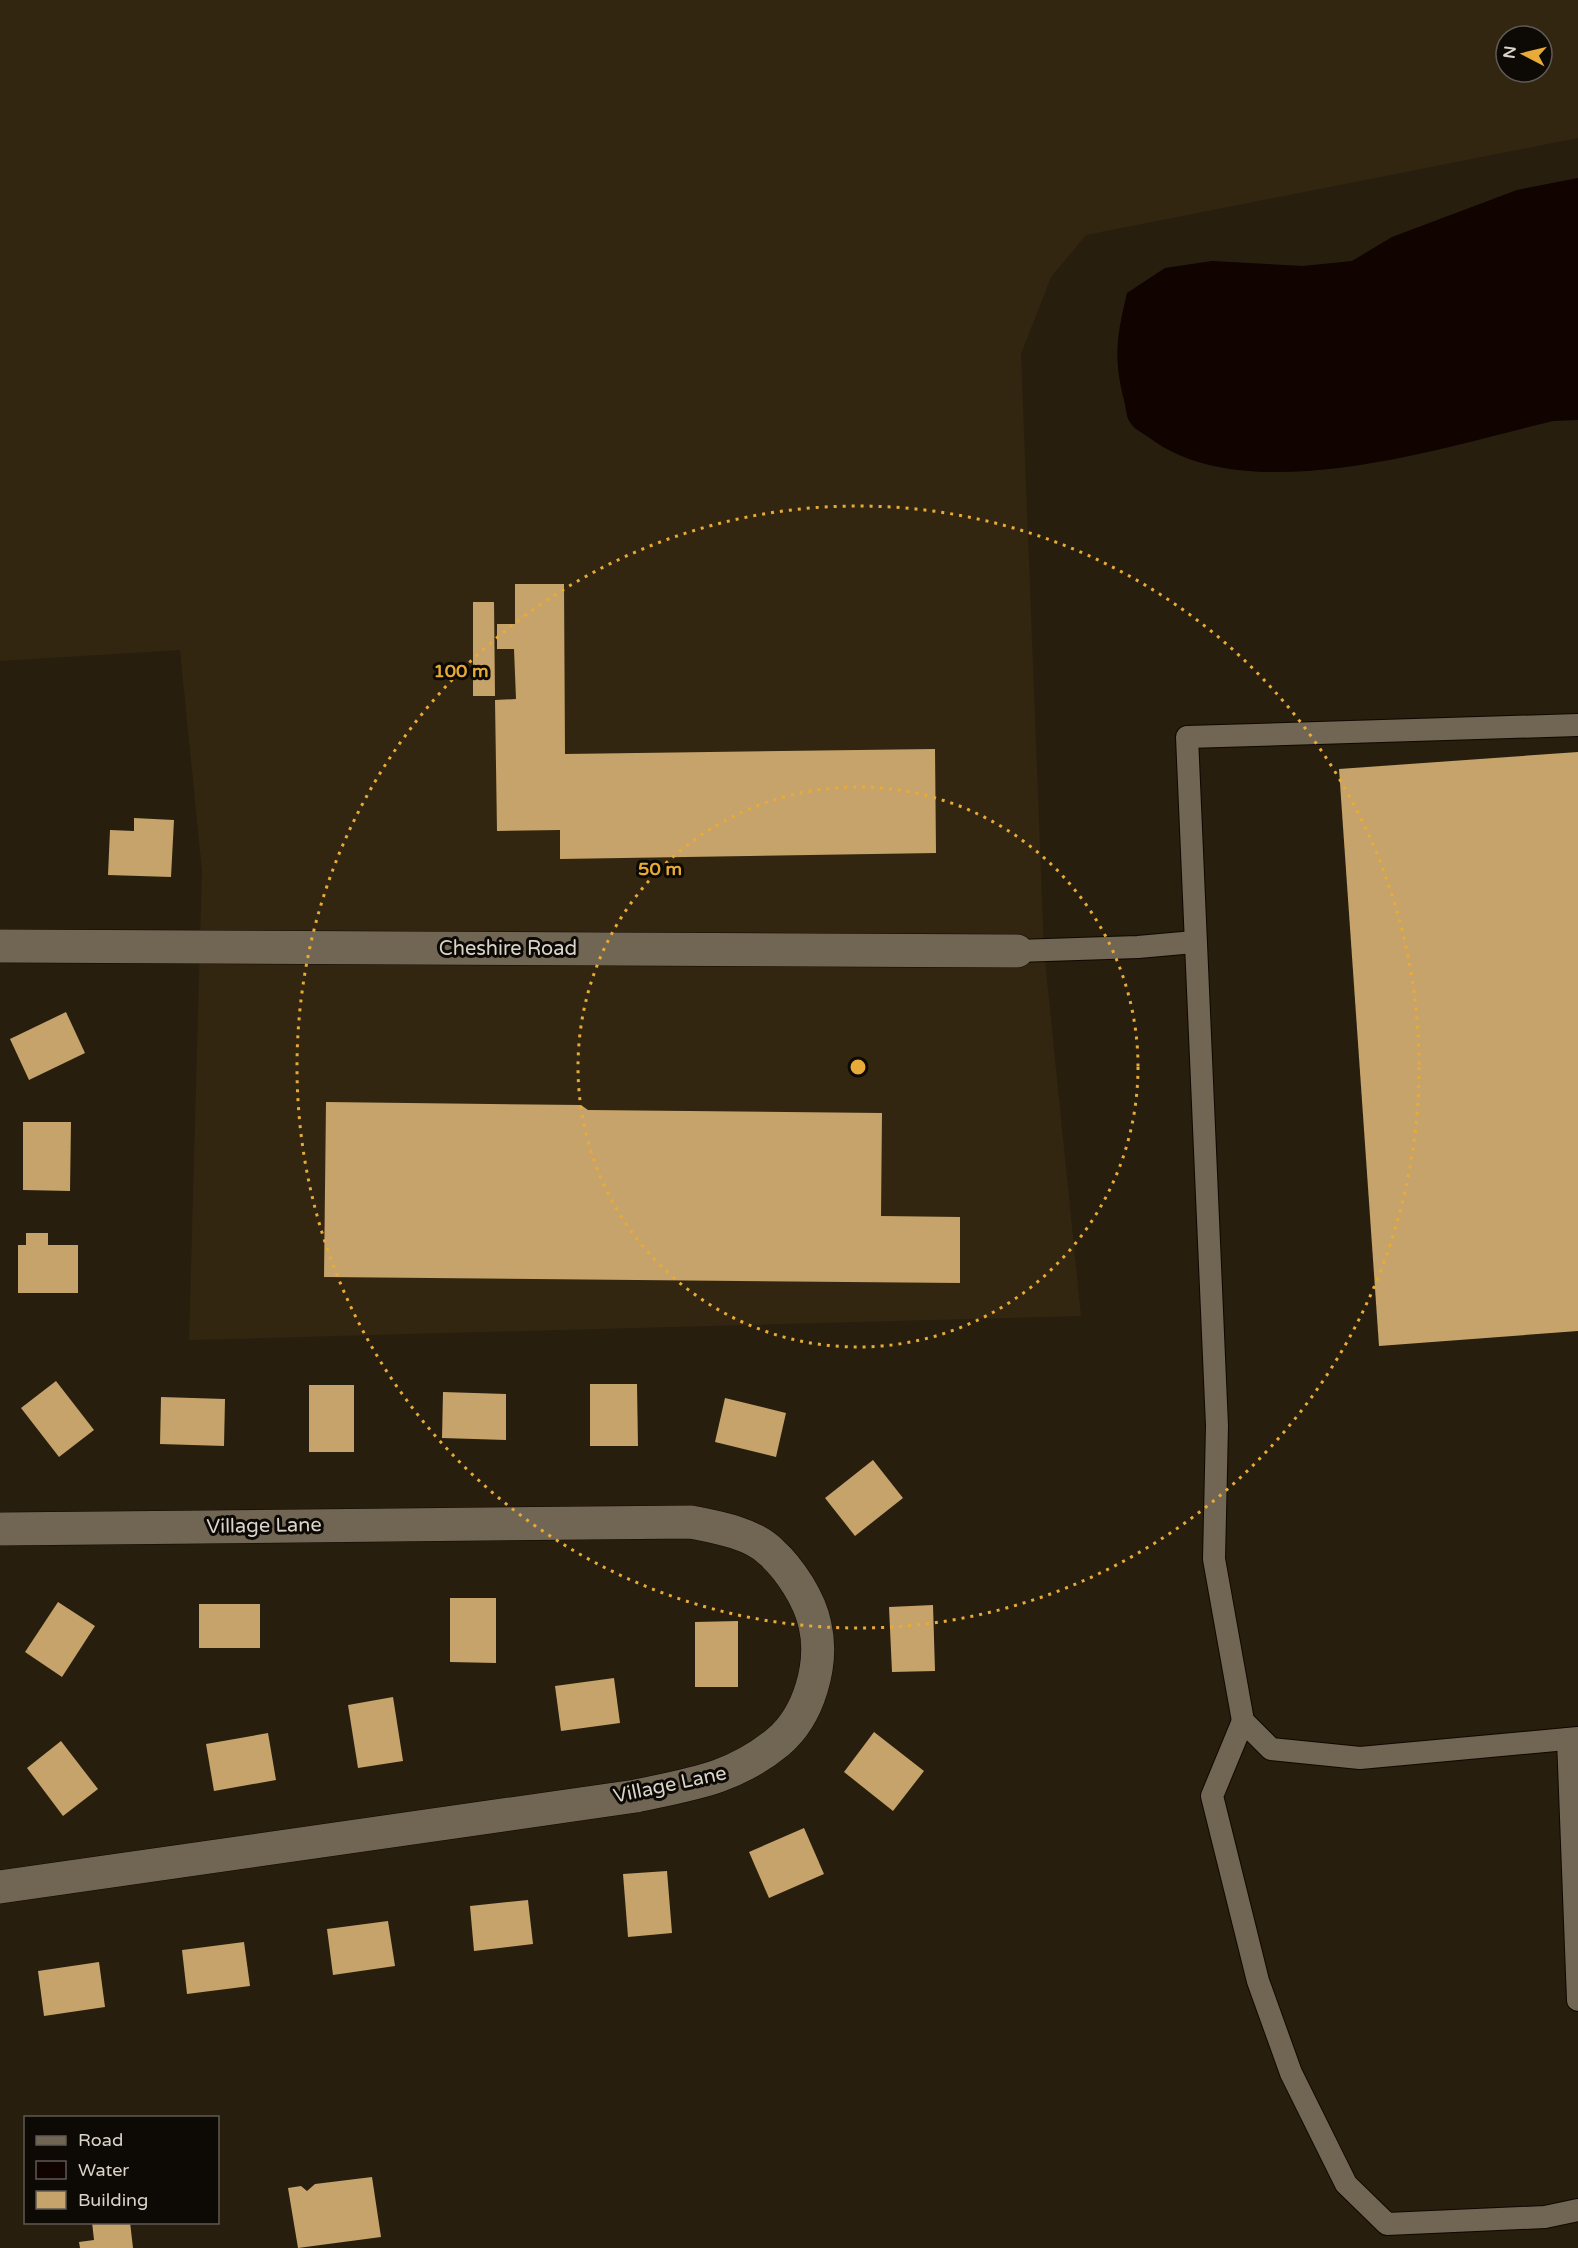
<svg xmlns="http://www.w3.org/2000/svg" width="1578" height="2248" viewBox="0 0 1578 2248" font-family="'Varela Round',sans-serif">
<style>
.built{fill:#332610;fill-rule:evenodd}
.water{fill:#100300}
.building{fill:#c6a36a}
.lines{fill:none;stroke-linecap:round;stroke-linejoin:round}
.lane-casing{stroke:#100800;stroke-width:24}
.street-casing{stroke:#100800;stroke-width:34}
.lane{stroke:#716654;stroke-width:22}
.street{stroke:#716654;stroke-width:33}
.ring{fill:none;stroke:#e8ab37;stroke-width:3;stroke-dasharray:3 6}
.labels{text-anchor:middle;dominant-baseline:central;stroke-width:6;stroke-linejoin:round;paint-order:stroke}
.street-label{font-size:20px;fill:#dad4ca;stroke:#0d0904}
.centre{fill:#e8ab37;stroke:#0d0904;stroke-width:3}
.ring-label{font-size:18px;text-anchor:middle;font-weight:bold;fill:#e8ab37;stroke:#0d0904;stroke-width:6;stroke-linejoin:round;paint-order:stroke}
</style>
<rect width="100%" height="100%" fill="#271e0e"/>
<path class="built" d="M0,0H1578V138L1086,235L1051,277L1021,354L1044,950L1081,1316L189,1340L202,871L180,650L0,661ZM1506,36H1542V72H1506Z"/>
<path class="water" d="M1578,178V420L1553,421C1444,447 1249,511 1151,439C1145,434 1133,429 1130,422C1126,417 1126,407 1124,400C1113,358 1117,335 1127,293L1165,268L1212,261L1303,266L1352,261L1392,237L1517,190Z"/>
<g class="building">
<path d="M515,584H564L565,754L935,749L936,853L560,859V830L497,831L495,700L516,699L514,649H497V624H515Z"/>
<path d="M473,602H494L495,696H473Z"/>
<path d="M1578,752V1331L1379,1346L1339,769Z"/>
<path d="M134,818L174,820L171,877L108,875L110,830L134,831Z"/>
<path d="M66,1012L85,1053L29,1080L10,1039Z"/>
<path d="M326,1102L581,1105L588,1110L882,1113L881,1216L960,1217V1283L324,1277Z"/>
<path d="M23,1122H71L70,1191L23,1190Z"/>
<path d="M26,1233H48V1245H78V1293H18V1245H26Z"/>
<path d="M56,1381L94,1430L59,1457L21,1408Z"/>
<path d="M590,1384H637L638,1446H590Z"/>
<rect x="309" y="1385" width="45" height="67"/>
<path d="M443,1392L506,1394V1440L442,1438Z"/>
<path d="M161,1397L225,1399L224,1446L160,1444Z"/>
<path d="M725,1398L786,1413L776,1457L715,1442Z"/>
<path d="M873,1460L903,1498L855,1536L825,1498Z"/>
<path d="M450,1598H496V1663L450,1662Z"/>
<path d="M58,1602L95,1626L62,1677L25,1652Z"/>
<rect x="199" y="1604" width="61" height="44"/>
<path d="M933,1605L935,1671L892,1672L889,1607Z"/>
<path d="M738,1621V1687H695V1622Z"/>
<path d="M614,1678L620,1723L561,1731L555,1686Z"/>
<path d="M393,1697L403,1761L358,1768L348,1705Z"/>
<path d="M874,1732L924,1771L893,1811L844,1772Z"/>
<path d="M268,1733L276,1780L214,1791L206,1744Z"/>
<path d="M61,1741L98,1789L63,1816L27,1768Z"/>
<path d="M804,1828L824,1874L769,1898L749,1852Z"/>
<path d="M667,1871L672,1933L628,1937L623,1874Z"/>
<path d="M528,1900L533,1944L474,1951L470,1906Z"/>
<path d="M388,1921L395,1966L333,1975L327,1929Z"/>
<path d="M244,1942L250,1986L187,1994L182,1950Z"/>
<path d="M99,1962L105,2007L44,2016L38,1971Z"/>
<path d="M372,2177L381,2237L298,2248L288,2188L301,2186L307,2191L315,2184Z"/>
<path d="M92,2222H130L133,2248H80L79,2242L94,2240Z"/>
</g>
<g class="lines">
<g class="lane-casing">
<g id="lane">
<path d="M1578,725L1187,737L1217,1426L1214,1559L1243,1721L1271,1749L1360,1758L1578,1738"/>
<path d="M1017,951L1138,947L1194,942"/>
<path d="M1243,1721L1212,1796L1258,1981L1291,2073L1346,2184L1387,2224L1545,2217L1578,2210"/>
<path d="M1568,1739L1578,2000"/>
</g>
</g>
<g class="street-casing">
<g id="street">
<path d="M0,946L1017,951"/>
<path d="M0,1529L691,1522C716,1527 752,1533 771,1552C790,1569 810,1600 815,1625C824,1664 809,1716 778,1742C733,1779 692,1784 636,1796L0,1887"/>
</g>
</g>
<use href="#lane" class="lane"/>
<use href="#street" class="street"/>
</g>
<g class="ring">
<circle cx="858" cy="1067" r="280"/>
<circle cx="858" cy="1067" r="561"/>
</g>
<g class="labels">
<g class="street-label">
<text x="508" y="949">Cheshire Road</text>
<text transform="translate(264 1526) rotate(-1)">Village Lane</text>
<text transform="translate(670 1785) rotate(-12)">Village Lane</text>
</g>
</g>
<circle cx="858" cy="1067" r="9" class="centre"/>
<g class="ring-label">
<text x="461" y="677">100 m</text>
<text x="660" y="875">50 m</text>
</g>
<rect x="24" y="2116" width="195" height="108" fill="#0d0904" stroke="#5f5a53" stroke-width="1.5"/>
<rect x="36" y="2136" width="30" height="9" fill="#716654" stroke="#5f5a53" stroke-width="1.5"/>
<text x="78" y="2146" font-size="18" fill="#dad4ca">Road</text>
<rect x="36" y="2161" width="30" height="18" fill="#100300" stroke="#5f5a53" stroke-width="1.5"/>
<text x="78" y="2176" font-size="18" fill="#dad4ca">Water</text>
<rect x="36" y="2191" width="30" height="18" fill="#c6a36a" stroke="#5f5a53" stroke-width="1.5"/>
<text x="78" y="2206" font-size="18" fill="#dad4ca">Building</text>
<g transform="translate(1524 54) rotate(277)"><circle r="28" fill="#0d0904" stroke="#5f5a53" stroke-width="1.5"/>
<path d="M0-4.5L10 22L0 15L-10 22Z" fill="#e8ab37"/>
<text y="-9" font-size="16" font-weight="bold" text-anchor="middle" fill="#dad4ca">N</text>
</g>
</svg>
